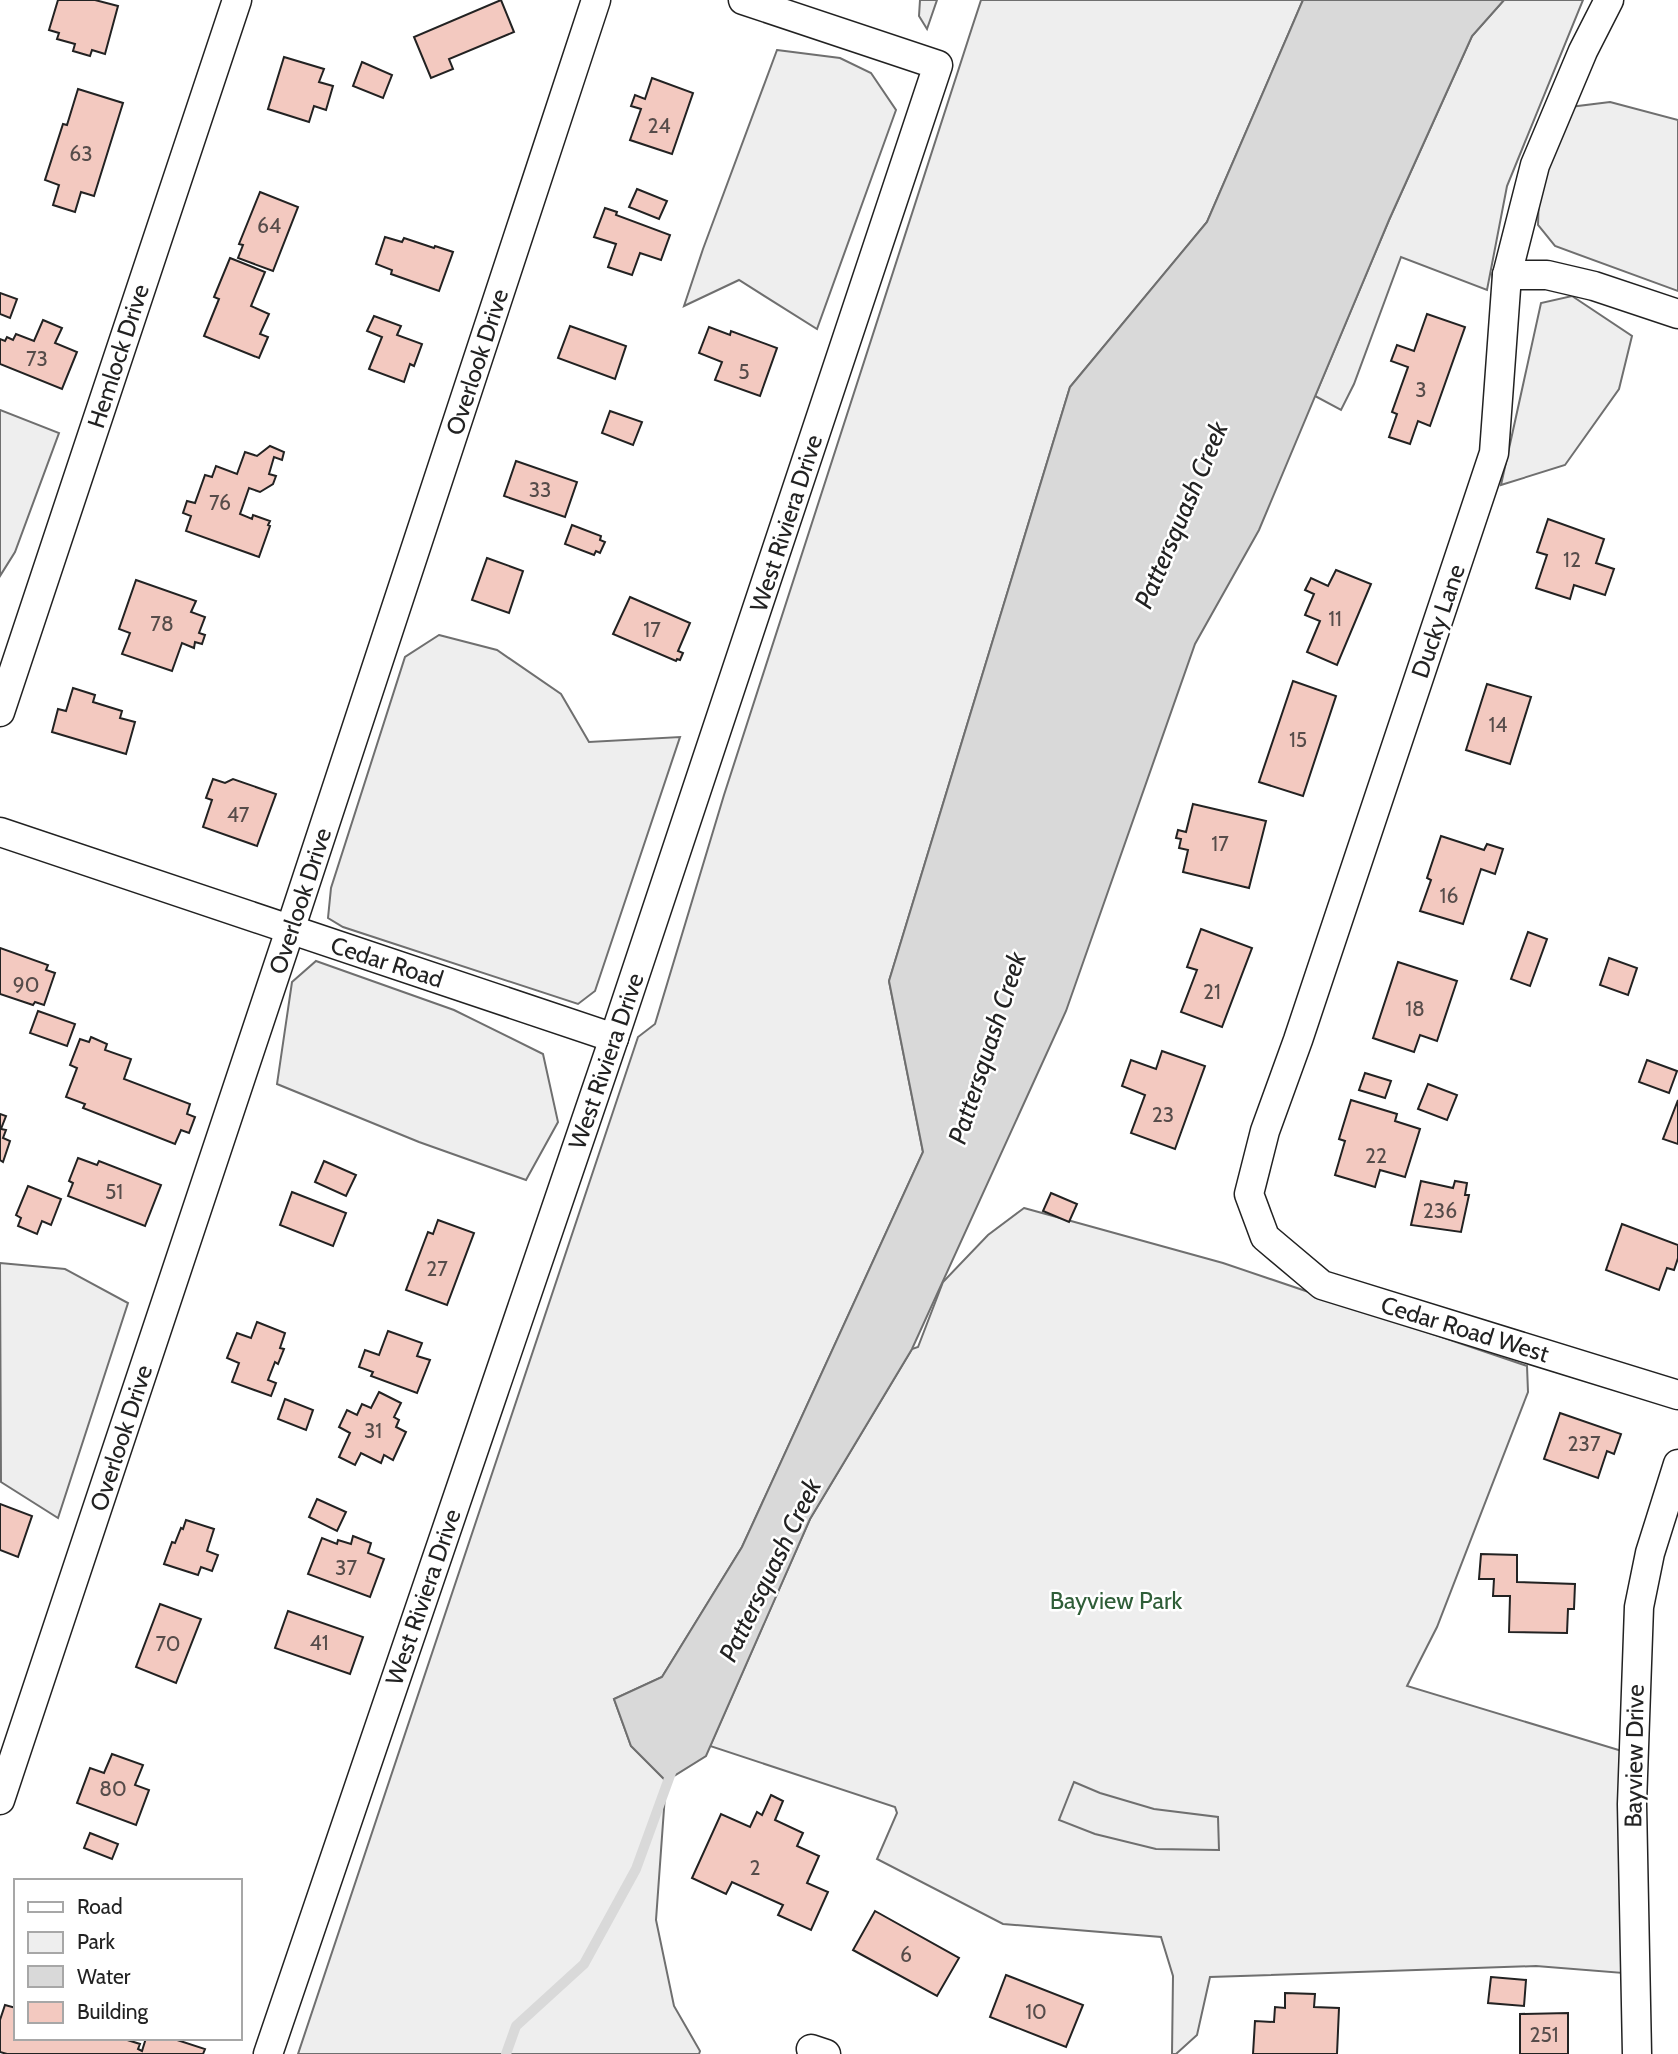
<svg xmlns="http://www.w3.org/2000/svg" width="1678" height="2054" viewBox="0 0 1678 2054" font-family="Cabin,sans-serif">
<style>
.green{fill:#eee;stroke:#6f6f6f;stroke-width:2}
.parking{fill:#ededed;stroke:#6f6f6f;stroke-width:2}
.water{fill:#d9d9d9;stroke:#6f6f6f;stroke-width:2}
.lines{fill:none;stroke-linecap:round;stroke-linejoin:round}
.stream{stroke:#d9d9d9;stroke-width:10}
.building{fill:#f3c9c0;stroke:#222;stroke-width:2}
.minor-casing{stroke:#222;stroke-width:31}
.minor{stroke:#fff;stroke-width:28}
.labels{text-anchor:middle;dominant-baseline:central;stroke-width:5;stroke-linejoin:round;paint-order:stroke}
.number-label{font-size:21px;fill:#564c4a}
.street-label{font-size:24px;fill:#222;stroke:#fff}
.park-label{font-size:24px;fill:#2f5e38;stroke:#fff}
.water-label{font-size:26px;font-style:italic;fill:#222;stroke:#fff}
</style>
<rect width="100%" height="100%" fill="#fff"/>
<g class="green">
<path d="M920,0H937L927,29L919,16Z"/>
<path d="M981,0H1303L1207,222L1070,387L889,981L923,1152L742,1547L662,1677L614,1699L631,1746L666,1781L656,1920L674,2006L700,2051L699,2054H298L638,1037L655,1024L724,795Z"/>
<path d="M1504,0H1583L1507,186L1487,290L1401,257L1354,384L1341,410L1315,396L1389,220L1472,36Z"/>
<path d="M777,50L840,58L871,73L896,110L817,329L739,280L684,306L703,249Z"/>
<path d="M1610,102L1678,120V291L1555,246L1538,225L1539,191L1570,107Z"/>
<path d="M1572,296L1632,336L1619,389L1565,465L1501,485L1541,303Z"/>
<path d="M0,410L59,433L15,552L0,576Z"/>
<path d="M439,635L497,650L561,694L589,742L680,737L595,991L578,1004L343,927L328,918L331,888L405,657Z"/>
<path d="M316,961L454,1010L543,1054L558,1122L526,1180L419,1142L277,1084L292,982Z"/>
<path d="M1024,1208L1223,1263L1527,1366L1528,1392L1437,1627L1407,1686L1622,1751L1623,1973L1536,1966L1210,1977L1197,2035L1176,2054H1172L1173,1976L1161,1937L1003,1924L877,1859L897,1813L895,1807L710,1746L810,1519L912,1349L918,1347L943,1282L988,1235Z"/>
<path d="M0,1263L65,1269L128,1303L58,1518L1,1482Z"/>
</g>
<path class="parking" d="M1074,1782L1100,1793L1154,1809L1218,1817L1219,1850L1156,1849L1095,1834L1059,1820Z"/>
<path class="water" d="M1303,0H1504L1472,36L1389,220L1259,530L1195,644L1066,1011L912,1349L810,1519L706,1756L666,1781L631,1746L614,1699L662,1677L742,1547L923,1152L889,981L1070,387L1207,222Z"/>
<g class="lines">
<path class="stream" d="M506,2054L516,2026L584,1964L636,1869L672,1770"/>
</g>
<g class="building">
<path d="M58,0H95L118,6L105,54L92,50L90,56L73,51L75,44L57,39L59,33L49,30Z"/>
<path d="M501,0L514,32L449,59L453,69L431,78L414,37Z"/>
<path d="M284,57L324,69L319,82L333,86L326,110L314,106L309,122L268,109Z"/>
<path d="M362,62L392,75L383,98L353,86Z"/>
<path d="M652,78L693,93L672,154L630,140L641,109L631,106L635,95L645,99Z"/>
<path d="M78,89L123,103L94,196L81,192L75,212L53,205L59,185L45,180L63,124L67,125Z"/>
<path d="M637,189L667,201L659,219L629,207Z"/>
<path d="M260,192L298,207L273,271L238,258L243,245L239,244Z"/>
<path d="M605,208L617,212L616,215L670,235L661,260L640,253L632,275L608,267L616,244L594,237Z"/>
<path d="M385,237L402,242L404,238L434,248L435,246L453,252L439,291L391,274L392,270L376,264Z"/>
<path d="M230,258L265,272L251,306L269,314L260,334L268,337L259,358L204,336L219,299L214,297Z"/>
<path d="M0,293L17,299L10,318L0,314Z"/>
<path d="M1427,314L1465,327L1430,426L1418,421L1410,444L1389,437L1397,414L1392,412L1408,367L1391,361L1397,345L1414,351Z"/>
<path d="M374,316L401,326L397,335L422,344L414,366L410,364L404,382L369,369L382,337L367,331Z"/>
<path d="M43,320L62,328L55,343L77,352L62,389L0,364V339L5,341L7,337L13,340L16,334L34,341Z"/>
<path d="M570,326L626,346L615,379L558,358Z"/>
<path d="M709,327L730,335L731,331L777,348L760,396L715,380L722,362L699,353Z"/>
<path d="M610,411L642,422L633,445L602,433Z"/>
<path d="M270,446L284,452L282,460L274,457L269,474L276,476L273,484L260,492L249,488L240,514L252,519L253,515L270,521L268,525L270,526L259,557L186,531L191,516L183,513L187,501L195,503L205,475L212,477L216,466L237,474L245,452L257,456Z"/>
<path d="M516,461L577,482L565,517L504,496Z"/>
<path d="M1548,519L1604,539L1596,563L1614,569L1605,595L1574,585L1570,599L1536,588L1547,555L1537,552Z"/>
<path d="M572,525L601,536L600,540L605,542L600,553L596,551L594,555L565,544Z"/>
<path d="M487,558L523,571L509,613L472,600Z"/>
<path d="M1336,570L1371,584L1337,665L1307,652L1320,621L1305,615L1314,594L1305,590L1311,578L1328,586Z"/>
<path d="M136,580L196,601L191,612L205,617L199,633L205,635L202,644L195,642L194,648L182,643L172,671L122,654L130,633L119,629Z"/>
<path d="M630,597L690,623L678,651L683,653L680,660L677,659L676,661L613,634Z"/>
<path d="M1293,681L1336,696L1303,796L1259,782Z"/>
<path d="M1487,684L1531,697L1510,764L1466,750Z"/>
<path d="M73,688L95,695L93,702L122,711L120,718L135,722L126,754L52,732L58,709L66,711Z"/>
<path d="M213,779L225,783L233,779L276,794L257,846L203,827L212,800L206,798Z"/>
<path d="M1193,804L1266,821L1249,888L1183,872L1188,850L1179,848L1181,839L1176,838L1178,830L1186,832Z"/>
<path d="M1441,836L1484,850L1487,844L1503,849L1495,874L1481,869L1463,924L1420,911L1431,880L1427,878Z"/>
<path d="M1201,929L1252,948L1222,1027L1181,1012L1197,970L1187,967Z"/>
<path d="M1528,932L1547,939L1530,986L1511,979Z"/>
<path d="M0,948L48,965L46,970L55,973L44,1005L35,1002L33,1005L0,994Z"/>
<path d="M1609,958L1637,968L1628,995L1600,985Z"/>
<path d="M1398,962L1457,981L1437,1041L1420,1035L1414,1052L1373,1038Z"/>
<path d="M38,1011L75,1024L67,1046L30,1033Z"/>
<path d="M91,1037L107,1044L105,1050L131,1059L124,1079L190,1104L187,1114L195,1117L189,1133L181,1130L175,1144L83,1108L85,1104L66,1097L77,1068L70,1065L80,1039L89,1042Z"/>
<path d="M1162,1051L1205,1066L1175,1149L1131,1133L1145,1095L1122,1086L1131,1060L1156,1069Z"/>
<path d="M1647,1060L1677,1071L1669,1093L1639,1082Z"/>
<path d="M1365,1073L1391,1081L1385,1098L1359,1090Z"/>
<path d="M1428,1084L1457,1095L1447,1120L1418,1109Z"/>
<path d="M1351,1100L1397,1114L1395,1121L1420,1129L1405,1177L1380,1170L1375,1187L1335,1175L1345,1141L1339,1139Z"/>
<path d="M1678,1100V1144L1663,1139Z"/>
<path d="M0,1114L6,1116L1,1129L6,1130L3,1138L10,1141L3,1162L0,1160Z"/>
<path d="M78,1158L97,1165L99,1161L161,1185L145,1226L68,1196L73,1183L69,1181Z"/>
<path d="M324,1161L356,1175L346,1196L315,1182Z"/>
<path d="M1421,1181L1453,1188L1455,1181L1467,1183L1465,1195H1469L1461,1232L1411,1225Z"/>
<path d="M28,1186L61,1199L51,1225L42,1221L37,1234L18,1226L21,1218L16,1215Z"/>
<path d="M292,1192L346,1213L333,1246L280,1225Z"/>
<path d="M1051,1193L1077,1204L1069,1222L1043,1211Z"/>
<path d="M438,1220L474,1233L447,1305L406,1290L428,1232L433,1234Z"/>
<path d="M1622,1224L1678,1245V1258L1674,1270L1667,1268L1659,1290L1606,1270Z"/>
<path d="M257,1322L285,1333L280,1348L284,1349L278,1364L275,1362L268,1380L276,1383L271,1396L232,1382L239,1363L227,1358L237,1333L251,1338Z"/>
<path d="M388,1331L422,1343L417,1356L430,1360L417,1393L371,1376L373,1372L359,1367L365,1350L379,1355Z"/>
<path d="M379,1392L401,1403L394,1417L399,1420L396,1427L406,1432L393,1460L384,1455L381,1463L361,1453L355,1465L339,1457L350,1433L339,1427L347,1410L357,1415L362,1404L371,1408Z"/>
<path d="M285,1399L313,1410L306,1430L278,1419Z"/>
<path d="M1560,1413L1621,1434L1614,1454L1607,1451L1598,1478L1544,1459Z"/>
<path d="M317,1499L346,1512L337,1531L309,1517Z"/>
<path d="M0,1504L32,1516L18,1557L0,1550Z"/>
<path d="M186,1520L214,1529L207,1551L218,1555L212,1571L201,1567L198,1575L164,1564L172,1542L175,1543L181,1528L183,1529Z"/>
<path d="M353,1536L371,1543L368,1553L384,1559L370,1597L308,1574L322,1538L337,1544L338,1540L351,1544Z"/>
<path d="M1481,1554L1517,1555V1582L1575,1584L1574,1609H1568L1567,1633L1509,1632L1510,1596H1493L1494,1579H1479Z"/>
<path d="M160,1604L201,1619L176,1683L136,1667Z"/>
<path d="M288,1611L363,1637L350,1674L275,1648Z"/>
<path d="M112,1754L143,1765L135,1785L149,1790L136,1825L77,1803L90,1768L104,1773Z"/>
<path d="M771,1795L783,1801L775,1820L803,1833L797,1846L819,1856L807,1883L828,1892L811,1930L778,1915L783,1905L732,1882L726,1894L692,1878L721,1814L750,1827L757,1812L762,1815Z"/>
<path d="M90,1833L118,1844L112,1859L84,1848Z"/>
<path d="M875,1911L959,1958L937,1996L853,1950Z"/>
<path d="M1006,1975L1083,2005L1066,2047L990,2017Z"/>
<path d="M1491,1977L1526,1980L1524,2006L1488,2003Z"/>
<path d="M1285,1993L1315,1994L1314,2007L1339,2008L1337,2054H1253L1255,2021L1274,2022L1275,2007L1285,2008Z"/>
<path d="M5,2005L16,2008V2038H121L140,2044L138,2049L142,2051L146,2038H171L205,2049L203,2054H7L0,2052V2020Z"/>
<path d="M1568,2013V2054H1520V2014Z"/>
</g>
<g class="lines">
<g class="minor-casing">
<g id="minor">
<path d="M1609,0L1583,51L1535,165L1507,275L1494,453L1298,1040L1265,1131L1249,1194L1265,1237L1322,1285L1678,1395"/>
<path d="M1507,275H1547L1594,286L1678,314"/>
<path d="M0,712L237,0"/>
<path d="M0,832L614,1038"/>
<path d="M0,1800L290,930L596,0"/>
<path d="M811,2049L826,2054"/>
<path d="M268,2054L614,1038L938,65L743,0"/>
<path d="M1637,2054L1632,1804L1639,1607L1650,1553L1678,1464"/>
</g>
</g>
<use href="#minor" class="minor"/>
</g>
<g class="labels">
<g class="number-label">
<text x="659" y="125">24</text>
<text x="81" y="153">63</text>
<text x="269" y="225">64</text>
<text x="37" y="358">73</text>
<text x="744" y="371">5</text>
<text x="1421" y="389">3</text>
<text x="540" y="489">33</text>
<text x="220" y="502">76</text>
<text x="1572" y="559">12</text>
<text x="1335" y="618">11</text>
<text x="162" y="623">78</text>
<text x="652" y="629">17</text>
<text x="1498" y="724">14</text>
<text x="1298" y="739">15</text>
<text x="238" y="814">47</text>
<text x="1220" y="843">17</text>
<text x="1449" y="895">16</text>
<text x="26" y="984">90</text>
<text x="1212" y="991">21</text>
<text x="1415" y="1008">18</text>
<text x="1163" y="1114">23</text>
<text x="1376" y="1155">22</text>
<text x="114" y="1191">51</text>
<text x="1440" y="1210">236</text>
<text x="437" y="1268">27</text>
<text x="373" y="1430">31</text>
<text x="1584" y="1443">237</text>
<text x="346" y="1567">37</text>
<text x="319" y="1642">41</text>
<text x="168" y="1643">70</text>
<text x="113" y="1788">80</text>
<text x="755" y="1867">2</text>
<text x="906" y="1954">6</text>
<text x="1036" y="2011">10</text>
<text x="1544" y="2034">251</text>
</g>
<g class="street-label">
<text transform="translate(118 356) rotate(-72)">Hemlock Drive</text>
<text transform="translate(477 362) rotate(-72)">Overlook Drive</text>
<text transform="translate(786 523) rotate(-72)">West Riviera Drive</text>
<text transform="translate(1438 621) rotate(-71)">Ducky Lane</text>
<text transform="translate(300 901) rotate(-72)">Overlook Drive</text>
<text transform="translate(387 962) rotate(18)">Cedar Road</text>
<text transform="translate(606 1061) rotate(-71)">West Riviera Drive</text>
<text transform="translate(1465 1329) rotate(17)">Cedar Road West</text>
<text transform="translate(121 1438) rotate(-72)">Overlook Drive</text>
<text transform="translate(423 1597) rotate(-71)">West Riviera Drive</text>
<text transform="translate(1634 1756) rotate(-89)">Bayview Drive</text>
</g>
<g class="park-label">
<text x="1116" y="1600">Bayview Park</text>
</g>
<g class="water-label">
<text transform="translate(1181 515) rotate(-67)">Pattersquash Creek</text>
<text transform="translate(987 1048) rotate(-72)">Pattersquash Creek</text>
<text transform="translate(770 1570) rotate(-64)">Pattersquash Creek</text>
</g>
</g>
<rect x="14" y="1879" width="228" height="161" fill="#ffffff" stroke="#a7a7a7" stroke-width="2"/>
<rect x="28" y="1902" width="35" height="10" fill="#ffffff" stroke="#a7a7a7" stroke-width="2"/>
<text x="77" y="1914" font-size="21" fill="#222222">Road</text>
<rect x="28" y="1932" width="35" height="21" fill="#eeeeee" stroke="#a7a7a7" stroke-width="2"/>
<text x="77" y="1949" font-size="21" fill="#222222">Park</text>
<rect x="28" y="1966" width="35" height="21" fill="#d9d9d9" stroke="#a7a7a7" stroke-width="2"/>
<text x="77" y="1984" font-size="21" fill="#222222">Water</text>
<rect x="28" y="2002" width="35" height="21" fill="#f3c9c0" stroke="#a7a7a7" stroke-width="2"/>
<text x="77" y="2019" font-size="21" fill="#222222">Building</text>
</svg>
